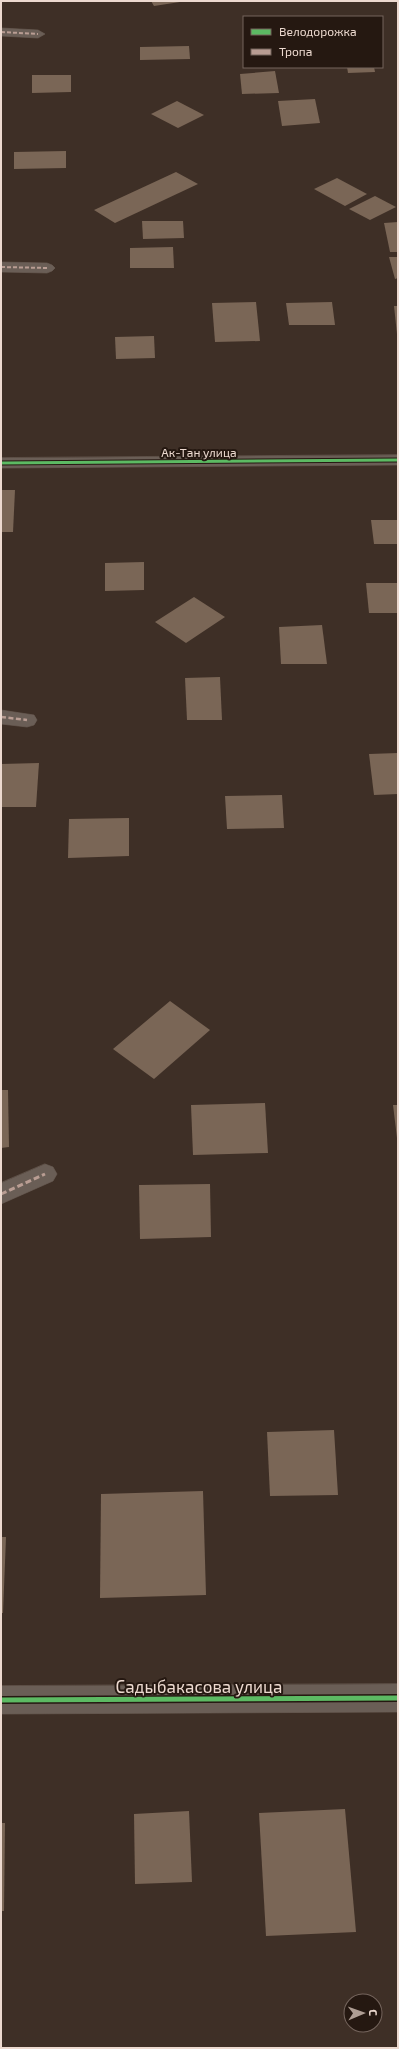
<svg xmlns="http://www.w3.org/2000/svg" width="399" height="2049" viewBox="0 0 399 2049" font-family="'Exo 2',sans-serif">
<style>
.building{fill:#7a6656}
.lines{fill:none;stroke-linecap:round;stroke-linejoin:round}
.street-casing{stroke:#5c4e45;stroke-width:1}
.street{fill:#6a5e56;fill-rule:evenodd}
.quiet-far2{stroke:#b99d93;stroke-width:2;stroke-dasharray:4 2;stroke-linecap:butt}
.quiet-far1{stroke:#b99d93;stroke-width:2.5;stroke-dasharray:5 2.5;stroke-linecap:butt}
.quiet{stroke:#b99d93;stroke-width:3;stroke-dasharray:6 3;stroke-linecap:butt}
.cycleway-far1-casing{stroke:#251811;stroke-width:5}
.cycleway-casing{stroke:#251811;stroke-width:8}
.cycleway-far1{stroke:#5cba63;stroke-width:3}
.cycleway{stroke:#5cba63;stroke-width:5}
.labels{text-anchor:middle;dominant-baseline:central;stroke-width:4;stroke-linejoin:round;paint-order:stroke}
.far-street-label{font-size:12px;fill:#ecd9cf;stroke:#251811}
.near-street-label{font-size:17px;fill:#ecd9cf;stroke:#251811}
</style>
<rect width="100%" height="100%" fill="#3e2f26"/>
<g class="building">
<path d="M151,1H179L180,2L154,6Z"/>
<path d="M189,46L190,59L140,60V47Z"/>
<path d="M347,67H374L375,72L348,73Z"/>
<path d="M275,71L279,93L242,94L240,74Z"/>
<path d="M32,75H71V92L32,93Z"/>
<path d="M315,99L320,123L282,126L278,101Z"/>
<path d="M177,101L204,115L178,128L151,114Z"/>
<path d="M66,151V168L14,169V152Z"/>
<path d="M176,172L198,184L115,223L94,210Z"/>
<path d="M337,178L367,194L345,206L314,189Z"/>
<path d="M375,196L396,207L370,220L349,209Z"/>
<path d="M142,221H183L184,238L143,239Z"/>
<path d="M398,222V252H390L384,223Z"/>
<path d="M173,247L174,268H130V248Z"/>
<path d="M389,257H398V278L395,279Z"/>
<path d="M256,302L260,341L215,342L212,303Z"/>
<path d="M332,302L335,325H289L286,303Z"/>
<path d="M394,306H398V334H397Z"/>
<path d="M154,336L155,358L116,359L115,337Z"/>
<path d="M1,490H15L13,532H1Z"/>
<path d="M371,520H398V544H374Z"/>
<path d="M144,562V590L105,591V563Z"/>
<path d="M366,583H398V613H369Z"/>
<path d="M194,597L225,617L186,643L155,622Z"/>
<path d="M322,625L327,664H281L279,627Z"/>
<path d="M220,677L222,720H187L185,678Z"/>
<path d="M398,753V794L374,795L369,754Z"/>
<path d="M39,763L36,807H1V764Z"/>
<path d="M282,795L284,828L227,829L225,796Z"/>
<path d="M129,818V856L68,858L69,819Z"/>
<path d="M170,1001L210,1030L154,1079L113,1049Z"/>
<path d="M1,1090H8L9,1147L1,1148Z"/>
<path d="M265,1103L268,1153L193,1155L191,1105Z"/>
<path d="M393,1105H398V1138H397Z"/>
<path d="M210,1184L211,1237L140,1239L139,1185Z"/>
<path d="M334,1430L338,1495L270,1496L267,1432Z"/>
<path d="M203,1491L206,1595L100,1598L101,1494Z"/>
<path d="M1,1537H6L3,1613H1Z"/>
<path d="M345,1809L356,1932L266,1936L259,1813Z"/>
<path d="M189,1811L192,1882L135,1884L134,1814Z"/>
<path d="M1,1823H5L4,1911H1Z"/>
</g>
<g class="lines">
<g class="street-casing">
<g id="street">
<path d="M1,28L38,30L45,34L38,38L1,36Z"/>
<path d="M1,262L47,263L52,265L55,268L52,271L47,273L1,272Z"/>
<path d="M398,455V465L1,468V458Z"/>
<path d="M1,710L34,715L37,720L34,725L27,727L1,724Z"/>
<path d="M45,1164L53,1167L57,1174L53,1181L1,1204V1183Z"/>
<path d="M398,1684V1712L1,1714V1686Z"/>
</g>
</g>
<use href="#street" class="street"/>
<g class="quiet-far2">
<path d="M1,32L38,34"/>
<path d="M1,267L47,268"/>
</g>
<path class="quiet-far1" d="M1,717L27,720"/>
<path class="quiet" d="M1,1194L45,1174"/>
<g class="cycleway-far1-casing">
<path id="cycleway-far1" d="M1,463L398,460"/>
</g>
<g class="cycleway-casing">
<path id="cycleway" d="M1,1700L398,1698"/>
</g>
<use href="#cycleway-far1" class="cycleway-far1"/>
<use href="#cycleway" class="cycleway"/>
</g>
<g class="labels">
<g class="far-street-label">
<text x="199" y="452">Ак-Тан улица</text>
</g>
<g class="near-street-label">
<text x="199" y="1686">Садыбакасова улица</text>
</g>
</g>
<rect width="399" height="2049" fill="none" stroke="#ecd9cf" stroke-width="4"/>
<rect x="243" y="16" width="140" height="52" fill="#251811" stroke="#75655d"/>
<rect x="251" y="29" width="20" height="6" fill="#5cba63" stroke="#75655d"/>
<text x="279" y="36" font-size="12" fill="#ecd9cf">Велодорожка</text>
<rect x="251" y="49" width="20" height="6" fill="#b99d93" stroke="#75655d"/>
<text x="279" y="56" font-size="12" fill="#ecd9cf">Тропа</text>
<g transform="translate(363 2013) rotate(88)"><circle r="19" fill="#251811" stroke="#75655d"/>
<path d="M0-3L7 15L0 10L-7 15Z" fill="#af9e94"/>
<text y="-6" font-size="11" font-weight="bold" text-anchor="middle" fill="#ecd9cf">С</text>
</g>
</svg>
